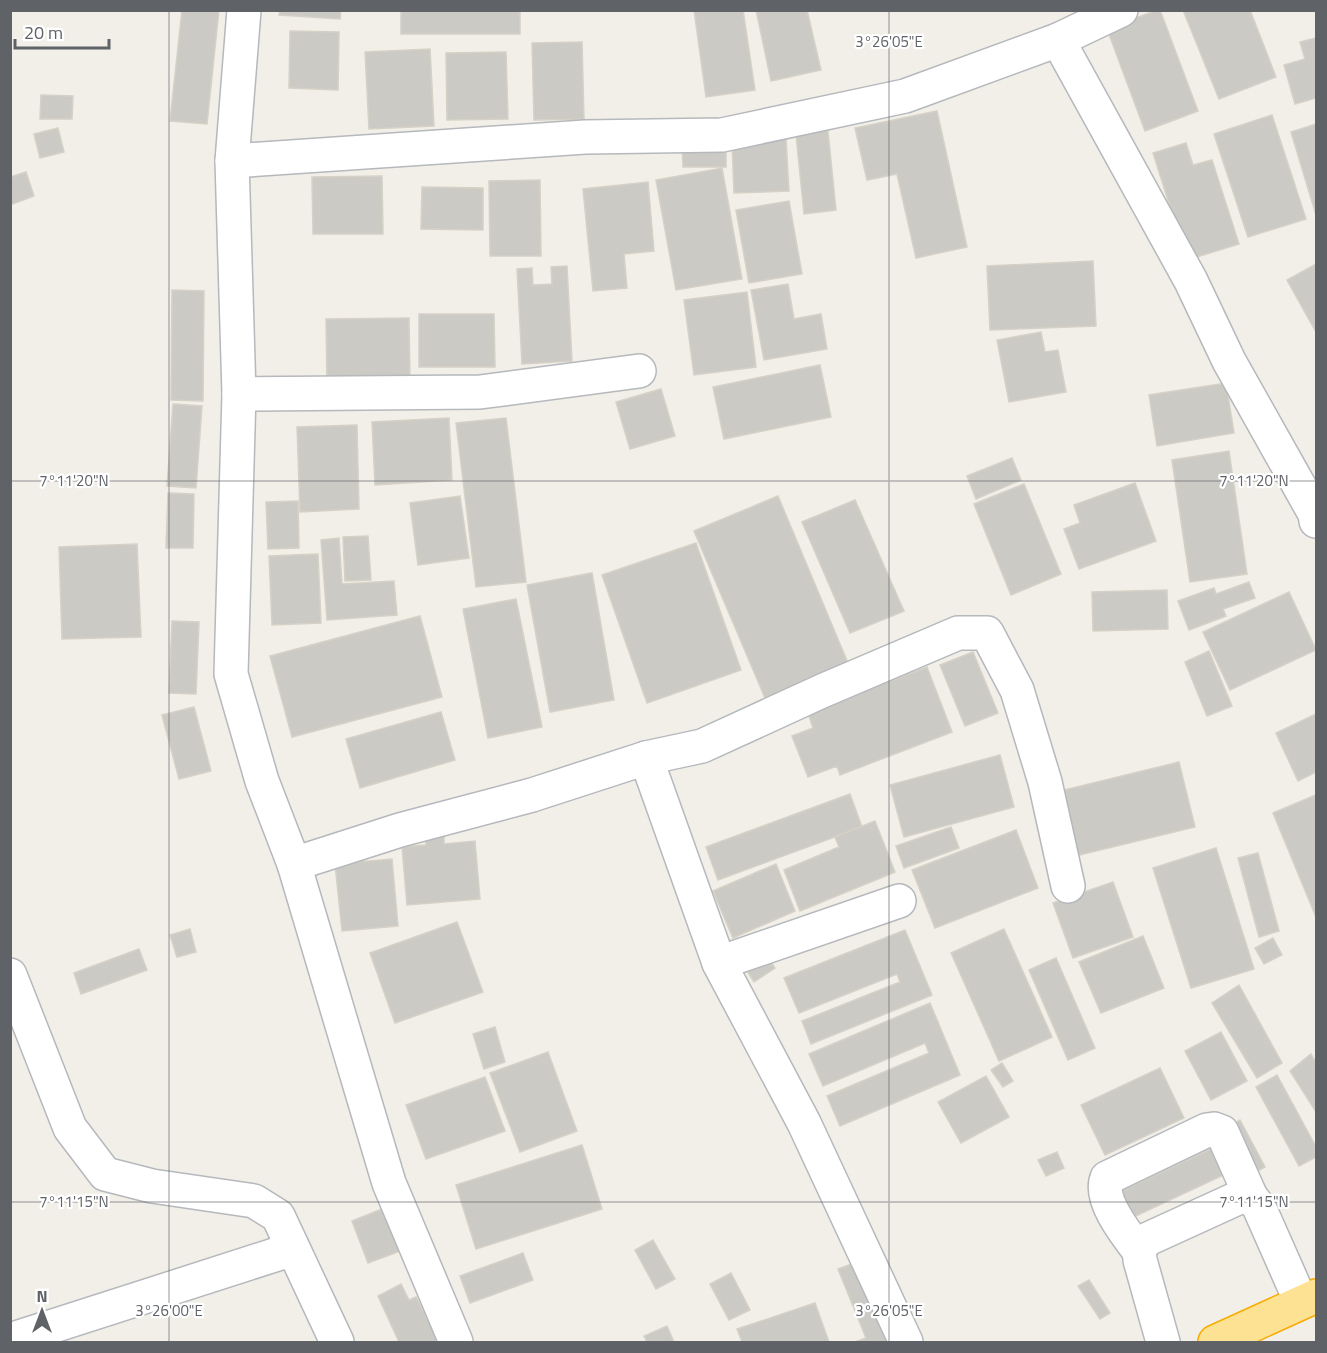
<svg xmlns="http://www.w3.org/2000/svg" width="1327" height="1353" viewBox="0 0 1327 1353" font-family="'Titillium Web',sans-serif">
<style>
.building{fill:#cccac5;stroke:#d6d1c6;stroke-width:1.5}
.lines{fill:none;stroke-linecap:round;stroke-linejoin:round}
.minor-casing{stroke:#b5b8bc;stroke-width:36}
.highway-casing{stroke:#f9ab00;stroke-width:36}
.minor{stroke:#fff;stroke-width:33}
.highway{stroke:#fde293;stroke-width:33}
.ticks{fill:none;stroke:#5f6368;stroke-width:1.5;stroke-opacity:0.45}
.ticks-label{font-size:15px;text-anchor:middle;fill:#5f6368;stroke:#fff;stroke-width:4.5;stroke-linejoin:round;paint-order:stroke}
</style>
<rect width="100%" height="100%" fill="#f1efe8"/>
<g class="building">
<path d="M182,10H219L207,124L170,121Z"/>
<path d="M280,10H341L340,19L279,15Z"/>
<rect x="401" y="10" width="119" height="24"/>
<path d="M694,10H743L755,90L706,97Z"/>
<path d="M756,10H807L821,70L771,81Z"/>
<path d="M1157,10H1160L1198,111L1145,131L1107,29Z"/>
<path d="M1183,10H1250L1276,77L1219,99Z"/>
<path d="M290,31L339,32L338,90L289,88Z"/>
<path d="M1316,38V98L1295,104L1284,65L1305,59L1300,42Z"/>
<path d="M582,42L584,119L534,120L532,43Z"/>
<path d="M430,49L434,126L369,129L365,52Z"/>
<path d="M506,52L508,119L447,120L446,53Z"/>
<path d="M41,95L73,96L72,119H40Z"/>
<path d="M937,111L967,247L916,258L897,174L867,180L855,128Z"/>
<path d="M1272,115L1306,219L1248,237L1214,134Z"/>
<path d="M827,122L836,210L804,214L795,125Z"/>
<path d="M1316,124V215L1291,132Z"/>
<path d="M58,128L64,152L40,158L34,134Z"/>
<path d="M786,139L789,191L734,193L732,141Z"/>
<path d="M1186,143L1193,165L1212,160L1239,244L1187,260L1153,153Z"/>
<path d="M682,144H726V167H683Z"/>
<path d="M722,168L742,279L676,290L656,180Z"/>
<path d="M26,172L34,196L10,205V177Z"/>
<path d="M382,176L383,234H313L312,177Z"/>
<path d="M540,180L541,256H490L489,181Z"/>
<path d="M648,182L654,251L624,254L627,288L593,291L583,189Z"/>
<path d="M422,187L483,188V230L421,229Z"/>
<path d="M789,201L802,274L749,283L736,210Z"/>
<path d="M1093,261L1096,326L990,330L987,266Z"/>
<path d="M1316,264V332L1287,280Z"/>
<path d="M567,266L572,361L522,364L517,269L532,268L533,285L552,284L551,267Z"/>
<path d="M788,284L794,319L821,314L827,349L764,360L751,290Z"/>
<path d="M172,290L204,291L203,401L171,400Z"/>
<path d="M747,292L756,367L694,375L684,300Z"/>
<path d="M419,314H494L495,367H419Z"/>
<path d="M409,318L410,382L327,383L326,319Z"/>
<path d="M1041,332L1045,352L1058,350L1066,392L1009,402L997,340Z"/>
<path d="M820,365L831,417L724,439L713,387Z"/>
<path d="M1226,383L1234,433L1157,446L1149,395Z"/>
<path d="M661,389L675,436L630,449L616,402Z"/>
<path d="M173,404L202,406L196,488L167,486Z"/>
<path d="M449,418L452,480L375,485L372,422Z"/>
<path d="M506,418L526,582L476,587L456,423Z"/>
<path d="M357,425L359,509L300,512L297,427Z"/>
<path d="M1229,451L1247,574L1190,582L1172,460Z"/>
<path d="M1012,458L1021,480L976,499L967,476Z"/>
<path d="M1135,483L1156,541L1079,569L1064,529L1080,523L1074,505Z"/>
<path d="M1024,484L1061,574L1011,595L974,504Z"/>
<path d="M168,493L194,494L193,548H166Z"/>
<path d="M460,496L469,558L418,565L410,503Z"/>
<path d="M778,496L848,663L765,698L694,531Z"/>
<path d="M855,500L904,611L850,633L802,522Z"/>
<path d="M298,501L299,548L268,549L266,502Z"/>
<path d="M368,536L371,580L345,581L343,537Z"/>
<path d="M339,538L342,584L394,581L397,615L327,620L321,540Z"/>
<path d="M696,543L741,670L647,703L602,575Z"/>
<path d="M137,544L141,637L62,639L59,547Z"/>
<path d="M318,554L321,623L272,625L269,556Z"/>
<path d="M592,573L614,700L550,712L527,585Z"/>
<path d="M1249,582L1255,598L1223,609L1226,616L1189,630L1178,601L1214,588L1216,594Z"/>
<path d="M1167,590L1168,629L1093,631L1092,592Z"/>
<path d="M1289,592L1316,650L1230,690L1203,632Z"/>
<path d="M516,599L542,727L488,738L463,609Z"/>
<path d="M420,616L442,697L292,737L270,656Z"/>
<path d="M172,621L199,622L196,694L169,693Z"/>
<path d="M1209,651L1232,706L1207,716L1185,662Z"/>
<path d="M973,652L998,713L965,726L940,665Z"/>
<path d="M927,667L952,732L840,775L837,766L808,777L792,736L813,728L808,713Z"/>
<path d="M194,707L211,771L179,779L162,715Z"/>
<path d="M441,712L455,760L360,788L346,739Z"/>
<path d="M1316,714V772L1298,781L1276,733Z"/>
<path d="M1000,755L1014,807L904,837L890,785Z"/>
<path d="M1179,762L1195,827L1071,857L1056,792Z"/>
<path d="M850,794L862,827L718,880L706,847Z"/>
<path d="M1316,795V917L1273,813Z"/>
<path d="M875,821L895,872L800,911L784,870L839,847L835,837Z"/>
<path d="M951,827L959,848L904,868L896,846Z"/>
<path d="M1016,830L1038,888L935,928L912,870Z"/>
<path d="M444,834V844L475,841L480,899L407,905L402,847L426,845V835Z"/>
<path d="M1216,848L1254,969L1191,988L1153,868Z"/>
<path d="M1258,853L1279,931L1259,937L1238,858Z"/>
<path d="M392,859L398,926L342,931L335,864Z"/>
<path d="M776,864L795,911L733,938L713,891Z"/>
<path d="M1113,882L1133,937L1073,958L1053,903Z"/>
<path d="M457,922L483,992L395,1023L370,953Z"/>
<path d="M190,929L196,952L177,957L170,935Z"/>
<path d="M1004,929L1052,1037L999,1061L951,953Z"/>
<path d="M905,930L932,995L811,1044L802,1021L900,982L897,974L799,1013L784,978Z"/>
<path d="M1143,936L1164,988L1101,1013L1079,962Z"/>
<path d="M1273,938L1282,955L1264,964L1255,948Z"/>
<path d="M139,949L147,970L81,994L74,973Z"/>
<path d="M765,954L775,968L754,982L745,968Z"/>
<path d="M1056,958L1095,1048L1068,1060L1029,970Z"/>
<path d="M1239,985L1282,1063L1257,1078L1212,1003Z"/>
<path d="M930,1003L960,1075L840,1126L827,1096L929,1053L925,1043L823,1086L809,1054Z"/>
<path d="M495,1027L505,1062L484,1069L473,1034Z"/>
<path d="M1221,1032L1247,1081L1211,1100L1185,1051Z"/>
<path d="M548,1052L577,1131L520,1152L490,1073Z"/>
<path d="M1311,1054L1316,1063V1112L1290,1071Z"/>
<path d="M1002,1063L1013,1081L1003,1087L991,1070Z"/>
<path d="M1160,1068L1184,1118L1105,1155L1081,1105Z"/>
<path d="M1277,1075L1316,1147V1157L1299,1166L1256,1087Z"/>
<path d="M986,1076L1009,1117L961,1143L938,1102Z"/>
<path d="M485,1077L505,1131L426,1159L406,1105Z"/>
<path d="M1240,1120L1265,1167L1256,1172L1230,1126Z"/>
<path d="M582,1145L602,1209L476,1249L456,1185Z"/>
<path d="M1217,1146L1230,1172L1125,1221L1113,1195Z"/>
<path d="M1057,1152L1064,1168L1046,1176L1038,1160Z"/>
<path d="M387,1207L403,1250L368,1263L352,1221Z"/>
<path d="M653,1240L675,1279L656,1289L635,1250Z"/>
<path d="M523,1253L533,1280L470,1303L460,1276Z"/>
<path d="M860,1261L900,1342H855L866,1338L838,1269Z"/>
<path d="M731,1273L750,1310L729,1320L710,1284Z"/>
<path d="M1089,1280L1110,1313L1100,1319L1078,1286Z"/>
<path d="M401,1284L409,1300L416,1297L438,1340L433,1342H399L378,1296Z"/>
<path d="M815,1303L829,1342H742L737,1329Z"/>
<path d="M667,1326L674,1342H647L644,1336Z"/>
</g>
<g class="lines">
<g class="minor-casing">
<g id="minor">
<path d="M244,10L232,161L239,394L231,674L262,781L294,864L389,1183L456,1342"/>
<path d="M1058,40L1191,281L1229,361L1315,514L1316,521"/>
<path d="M232,161L585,137L722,135L905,96L1058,40L1121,10"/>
<path d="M239,394L480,392L639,371"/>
<path d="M646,758L719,963L804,1123L906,1342"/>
<path d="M294,864L400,830L532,795L646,758L702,746L822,691L958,633H987L1017,690L1045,782L1068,886"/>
<path d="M719,963L899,901"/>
<path d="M10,975L70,1128L105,1174L152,1186L254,1201L278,1216L337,1342"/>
<path d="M1139,1251C1126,1234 1098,1199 1107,1178L1207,1130L1214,1129L1222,1132L1251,1197"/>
<path d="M10,1340L293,1249"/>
<path d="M1163,1342L1140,1260C1139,1250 1140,1246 1148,1239L1240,1197H1251L1259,1207L1301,1302"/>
</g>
</g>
<g class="highway-casing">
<path id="highway" d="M1215,1342L1316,1296"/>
</g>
<use href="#minor" class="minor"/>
<use href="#highway" class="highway"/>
</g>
<path class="ticks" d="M169,10V1342M889,10V1342M10,481H1316M10,1202H1316"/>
<g class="ticks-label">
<text x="889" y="47">3°26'05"E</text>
<text x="74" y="486">7°11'20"N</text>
<text x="1254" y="486">7°11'20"N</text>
<text x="74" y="1207">7°11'15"N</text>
<text x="1254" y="1207">7°11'15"N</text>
<text x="169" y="1316">3°26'00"E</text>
<text x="889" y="1316">3°26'05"E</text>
</g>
<rect width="1327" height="1353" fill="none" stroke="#5f6368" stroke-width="24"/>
<g transform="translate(42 1311)" stroke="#ffffff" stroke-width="4.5" paint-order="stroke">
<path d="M0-4.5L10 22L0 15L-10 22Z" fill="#5f6368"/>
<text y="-9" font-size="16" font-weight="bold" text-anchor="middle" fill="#5f6368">N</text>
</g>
<path d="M15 39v9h94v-9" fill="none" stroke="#5f6368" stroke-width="3"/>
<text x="24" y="39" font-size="18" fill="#5f6368" stroke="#ffffff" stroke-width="4.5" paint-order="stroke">20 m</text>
</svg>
